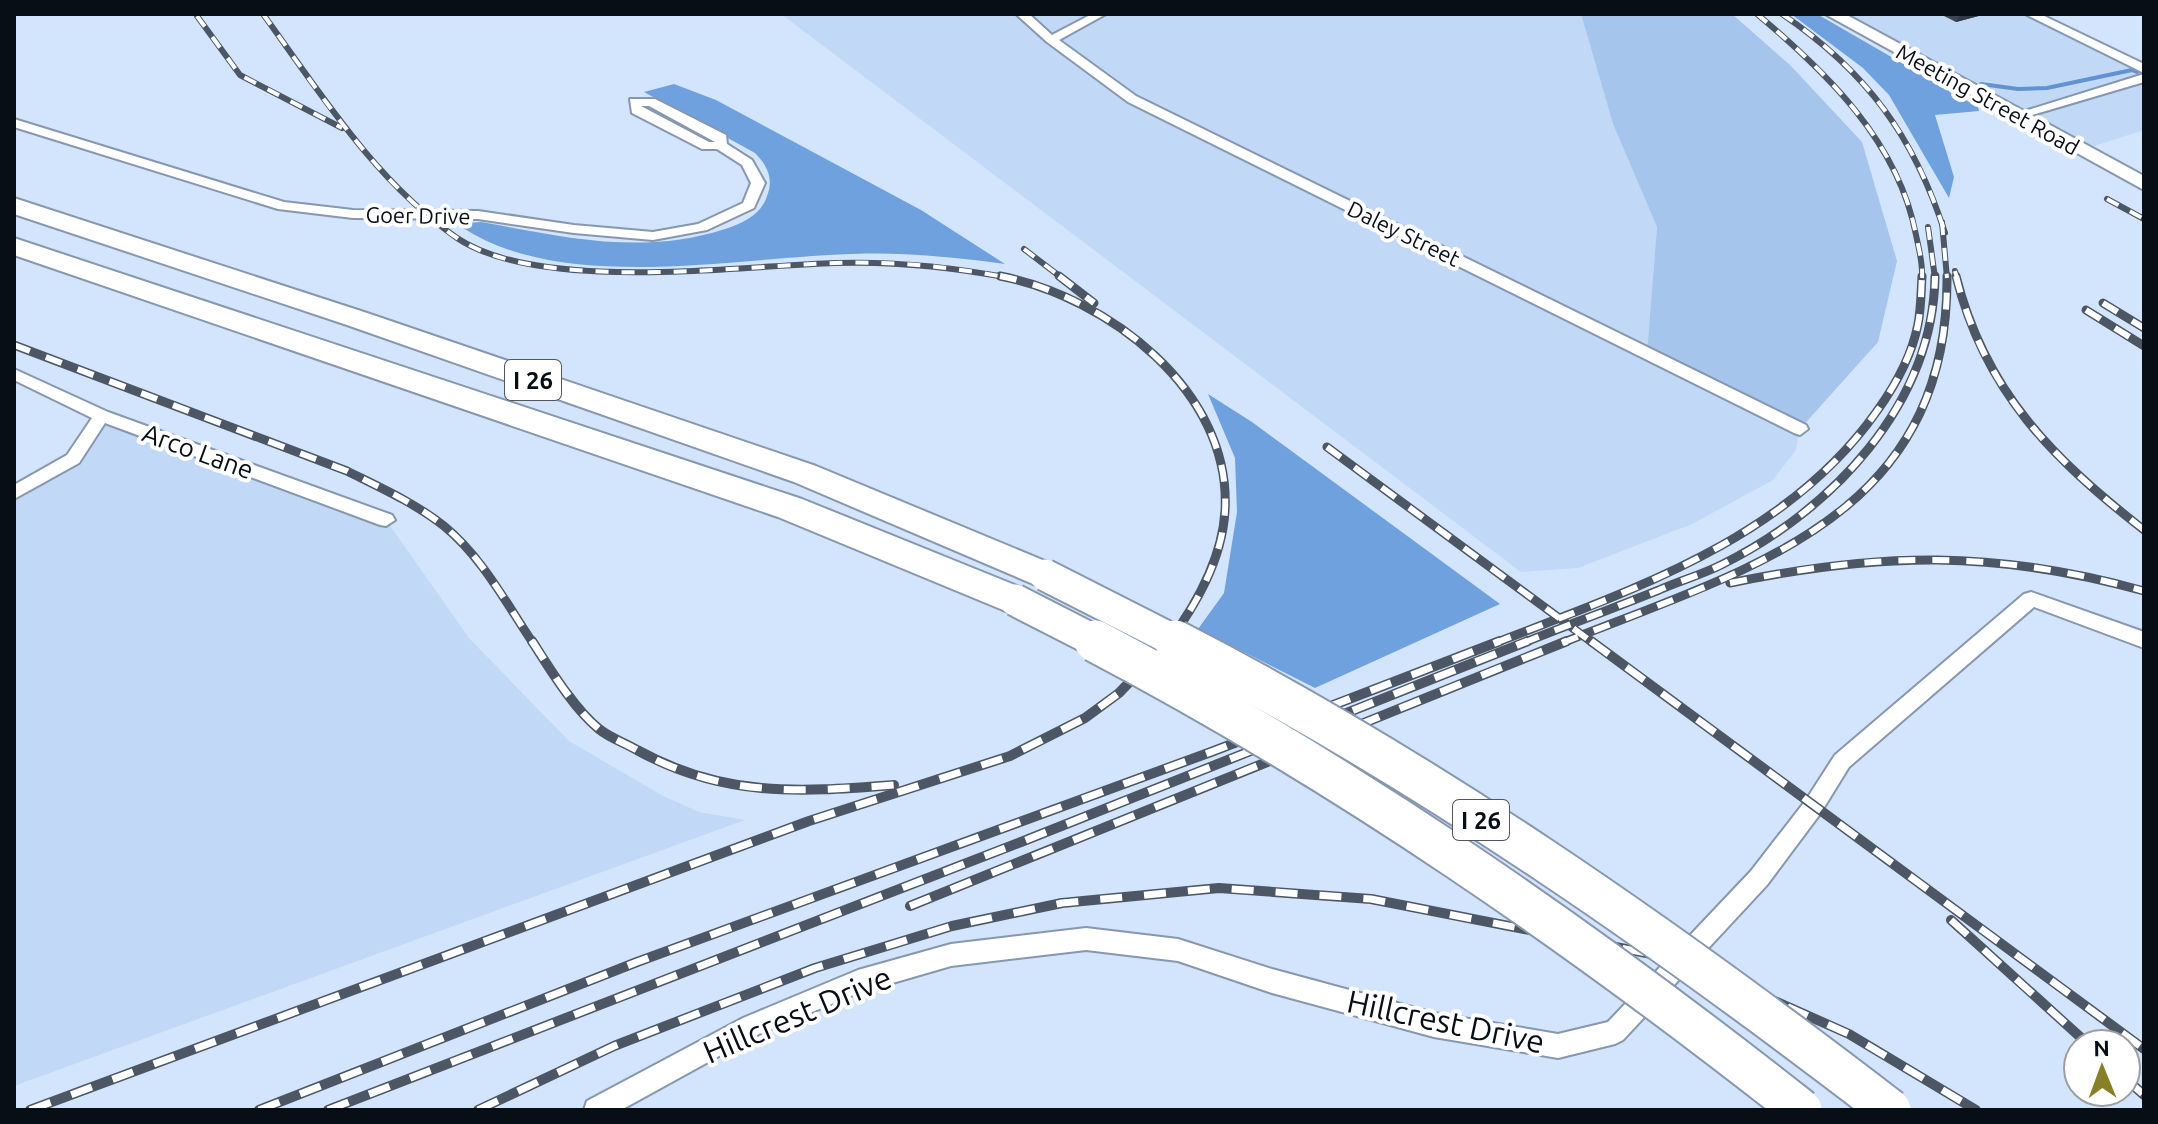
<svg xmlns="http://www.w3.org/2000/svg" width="2158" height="1124" viewBox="0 0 2158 1124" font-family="Ubuntu,sans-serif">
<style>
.built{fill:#c1d9f7}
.green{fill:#a6c5ec}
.forest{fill:#70a1df}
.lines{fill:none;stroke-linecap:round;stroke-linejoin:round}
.stream{stroke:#6292cf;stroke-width:4}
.street-casing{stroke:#8697ae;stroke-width:4}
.secondary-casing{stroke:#8697ae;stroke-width:4}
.highway-casing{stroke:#8697ae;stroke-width:4}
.street{fill:#fff;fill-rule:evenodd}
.secondary{fill:#fff;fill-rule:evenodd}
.highway{fill:#fff;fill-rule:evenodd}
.rail-far2-casing{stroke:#4c5664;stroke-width:6}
.rail-far1-casing{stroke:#4c5664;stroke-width:9}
.rail-casing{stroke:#4c5664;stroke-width:10}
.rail-far2{stroke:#fff;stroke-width:4;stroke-dasharray:13;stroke-linecap:butt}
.rail-far1{stroke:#fff;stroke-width:6;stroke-dasharray:17;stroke-linecap:butt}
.rail{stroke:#fff;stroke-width:7;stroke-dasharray:22;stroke-linecap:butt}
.highway-bridge-far1-casing{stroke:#8697ae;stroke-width:35;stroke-linecap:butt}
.highway-bridge-casing{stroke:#8697ae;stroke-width:45;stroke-linecap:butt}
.highway-bridge-far1{stroke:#fff;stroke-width:31}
.highway-bridge{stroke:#fff;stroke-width:41}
.wall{fill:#3a4759}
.shaded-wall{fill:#2f3a48}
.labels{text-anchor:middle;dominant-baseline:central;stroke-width:8;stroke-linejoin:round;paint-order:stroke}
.far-street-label{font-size:22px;fill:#080e16;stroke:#fff}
.shield{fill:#fff;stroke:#52565c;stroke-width:2}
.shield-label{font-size:24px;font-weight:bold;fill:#080e16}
.street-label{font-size:26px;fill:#080e16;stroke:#fff}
.near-street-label{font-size:32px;fill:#080e16;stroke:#fff}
</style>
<rect width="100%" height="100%" fill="#d2e5fd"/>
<g class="built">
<path d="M781,14H1581L1613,124L1657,227L1647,353L1800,429L1796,450L1773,480L1692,524L1578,568L1521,572Z"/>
<path d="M1833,14H2031L2144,69V130L2088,148Z"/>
<path d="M102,416L386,520L469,638L569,741L663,796L699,812L745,820L14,1086V493L73,459Z"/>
</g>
<path class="green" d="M1581,14H1732L1791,66L1862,142L1897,261L1878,342L1800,429L1647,353L1657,227L1613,124Z"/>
<g class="forest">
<path d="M1791,14H1817L1978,107L1979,111L1935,115L1954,177L1949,198L1889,95L1863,68Z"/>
<path d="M674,84L716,100L921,210L1005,264C954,257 904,252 853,254C737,257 565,294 463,228L468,223L481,222C566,237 641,256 725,229C743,223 761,215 767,196C774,179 767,165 755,153L644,92Z"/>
<path d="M1208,394L1252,422L1500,604L1315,688L1198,629L1224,593L1237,512L1235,458Z"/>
</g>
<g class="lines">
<path class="stream" d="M1981,84L2018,89L2047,88L2132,70L2137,72"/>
<g class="street-casing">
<g id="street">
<path d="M1016,14H1029L1052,35L1092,14H1106L1059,40L1136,96L1806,425L1808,429L1800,435L1794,433L1128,102L1047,42Z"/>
<path d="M2025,14H2040L2144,64V73Z"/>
<path d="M2144,74V82L2022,118L2012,115Z"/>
<path d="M630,99H655L726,135L727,144L752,160L765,183L754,208L707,230L653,240L574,233L478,219L353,218L278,209L14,127V119L284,202L353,210L478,211L574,225L653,232L698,224L743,203L751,183L742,165L717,149H702L632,113ZM641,106H649L715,142H709Z"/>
<path d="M14,369L108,412L392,515L395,520L386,526L380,525L105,423L79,463L14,499V485L67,455L92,418L14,380Z"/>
<path d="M2031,592L2144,632V648L2034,607L1849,767L1820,814L1767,885L1623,1040L1615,1044L1558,1058L1434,1037L1272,993L1178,961L1086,950L951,966L858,993L759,1034L621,1110H584L587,1101L743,1018L858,970L951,944L1086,928L1178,939L1272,969L1434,1013L1558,1034L1608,1022L1751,871L1806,800L1835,755L2024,594Z"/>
</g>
</g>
<g class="secondary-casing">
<path id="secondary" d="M1825,14H1845L2144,176V190Z"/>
</g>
<g class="highway-casing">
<g id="highway">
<path d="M14,198L367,313L816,466L1057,566L1062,575L1057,584L1045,588L1033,584L794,482L347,325L14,214Z"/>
<path d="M14,238L802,499L1027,590L1032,600L1027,610L1015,614L1003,610L778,517L14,255Z"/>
</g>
</g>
<use href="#street" class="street"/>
<use href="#secondary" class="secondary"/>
<use href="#highway" class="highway"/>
<g class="rail-far2-casing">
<g id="rail-far2">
<path d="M263,14C321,94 375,181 457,238C539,293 737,266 835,263C895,261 952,267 1010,278"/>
<path d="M1757,14C1827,73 1898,141 1916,235C1919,250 1923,263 1922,278"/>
<path d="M1782,14C1866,71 1914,136 1945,233"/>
<path d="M197,16L240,75L342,128"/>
<path d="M2107,199L2144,219"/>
<path d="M1942,222L1947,278"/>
<path d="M1928,227L1935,278"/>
<path d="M1024,249L1062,278"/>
<path d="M1955,271L1957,278"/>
</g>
</g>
<g class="rail-far1-casing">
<g id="rail-far1">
<path d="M1000,276C1108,297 1232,391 1225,511C1222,560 1196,605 1168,643"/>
<path d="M1059,276L1094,303"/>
<path d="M1956,276C1985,392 2053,459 2144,530"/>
<path d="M2103,303L2144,328"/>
<path d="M2086,310L2144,346"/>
<path d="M14,345L347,471C379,487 415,503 444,526C482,557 506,603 533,643"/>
<path d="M1327,447L1593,643"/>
<path d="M1730,583C1880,552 1996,550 2144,591"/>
<path d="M1495,643C1634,589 1787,539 1877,411C1895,386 1912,355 1918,324C1921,309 1921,292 1922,276"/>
<path d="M1523,643C1568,625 1614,608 1659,590C1679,581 1701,575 1721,565C1831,511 1933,405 1935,276"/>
<path d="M1562,643C1747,569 1949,519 1947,276"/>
</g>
</g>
<g class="rail-casing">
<g id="rail">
<path d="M532,641C550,669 574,709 599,729C610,738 625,743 637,750C724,798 799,792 894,785"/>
<path d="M1591,641L2144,1049"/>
<path d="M910,906L1567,641"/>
<path d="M1951,920L2088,1044"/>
<path d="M2126,1079L2144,1095"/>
<path d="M30,1110L809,821L1010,756L1085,718L1119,693L1169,641"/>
<path d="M259,1110L637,962L1211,752L1500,641"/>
<path d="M328,1110L1021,842L1528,641"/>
<path d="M478,1110L614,1046L815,968L952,926L1062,903L1219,888L1371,899L1682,960L1849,1034L1976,1110"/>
</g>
</g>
<use href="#rail-far2" class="rail-far2"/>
<use href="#rail-far1" class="rail-far1"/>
<use href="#rail" class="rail"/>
<g class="highway-bridge-far1-casing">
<g id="highway-bridge-far1">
<path d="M1045,575L1179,643"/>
<path d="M1015,600L1099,643"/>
</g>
</g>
<g class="highway-bridge-casing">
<g id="highway-bridge">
<path d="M1095,641C1346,773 1579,935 1801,1110"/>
<path d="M1175,641C1428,771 1665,937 1890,1110"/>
</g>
</g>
<use href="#highway-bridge-far1" class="highway-bridge-far1"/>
<use href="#highway-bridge" class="highway-bridge"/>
</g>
<path class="wall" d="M1940,14H1986L1956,22Z"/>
<path class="shaded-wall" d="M1961,14H1986L1956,22Z"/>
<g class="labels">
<g class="far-street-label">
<text transform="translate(1988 99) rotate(29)">Meeting Street Road</text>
<text transform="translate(418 215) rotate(1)">Goer Drive</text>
<text transform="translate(1404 233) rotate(26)">Daley Street</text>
</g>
<g class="shield">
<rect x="505" y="360" width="56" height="40" rx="6"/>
<rect x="1453" y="800" width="56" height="40" rx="6"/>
</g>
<g class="shield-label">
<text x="533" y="380">I 26</text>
<text x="1481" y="820">I 26</text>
</g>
<g class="street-label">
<text transform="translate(198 451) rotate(20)">Arco Lane</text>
</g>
<g class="near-street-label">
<text transform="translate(797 1014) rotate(-23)">Hillcrest Drive</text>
<text transform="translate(1446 1021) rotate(12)">Hillcrest Drive</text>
</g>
</g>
<rect width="2158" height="1124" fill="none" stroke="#080e16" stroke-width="32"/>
<g transform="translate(2102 1068) rotate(359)"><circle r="38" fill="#ffffff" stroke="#9c9fa2" stroke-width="2"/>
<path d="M0-6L14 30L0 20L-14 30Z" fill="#878027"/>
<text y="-12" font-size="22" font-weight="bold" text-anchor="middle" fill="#080e16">N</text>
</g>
</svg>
